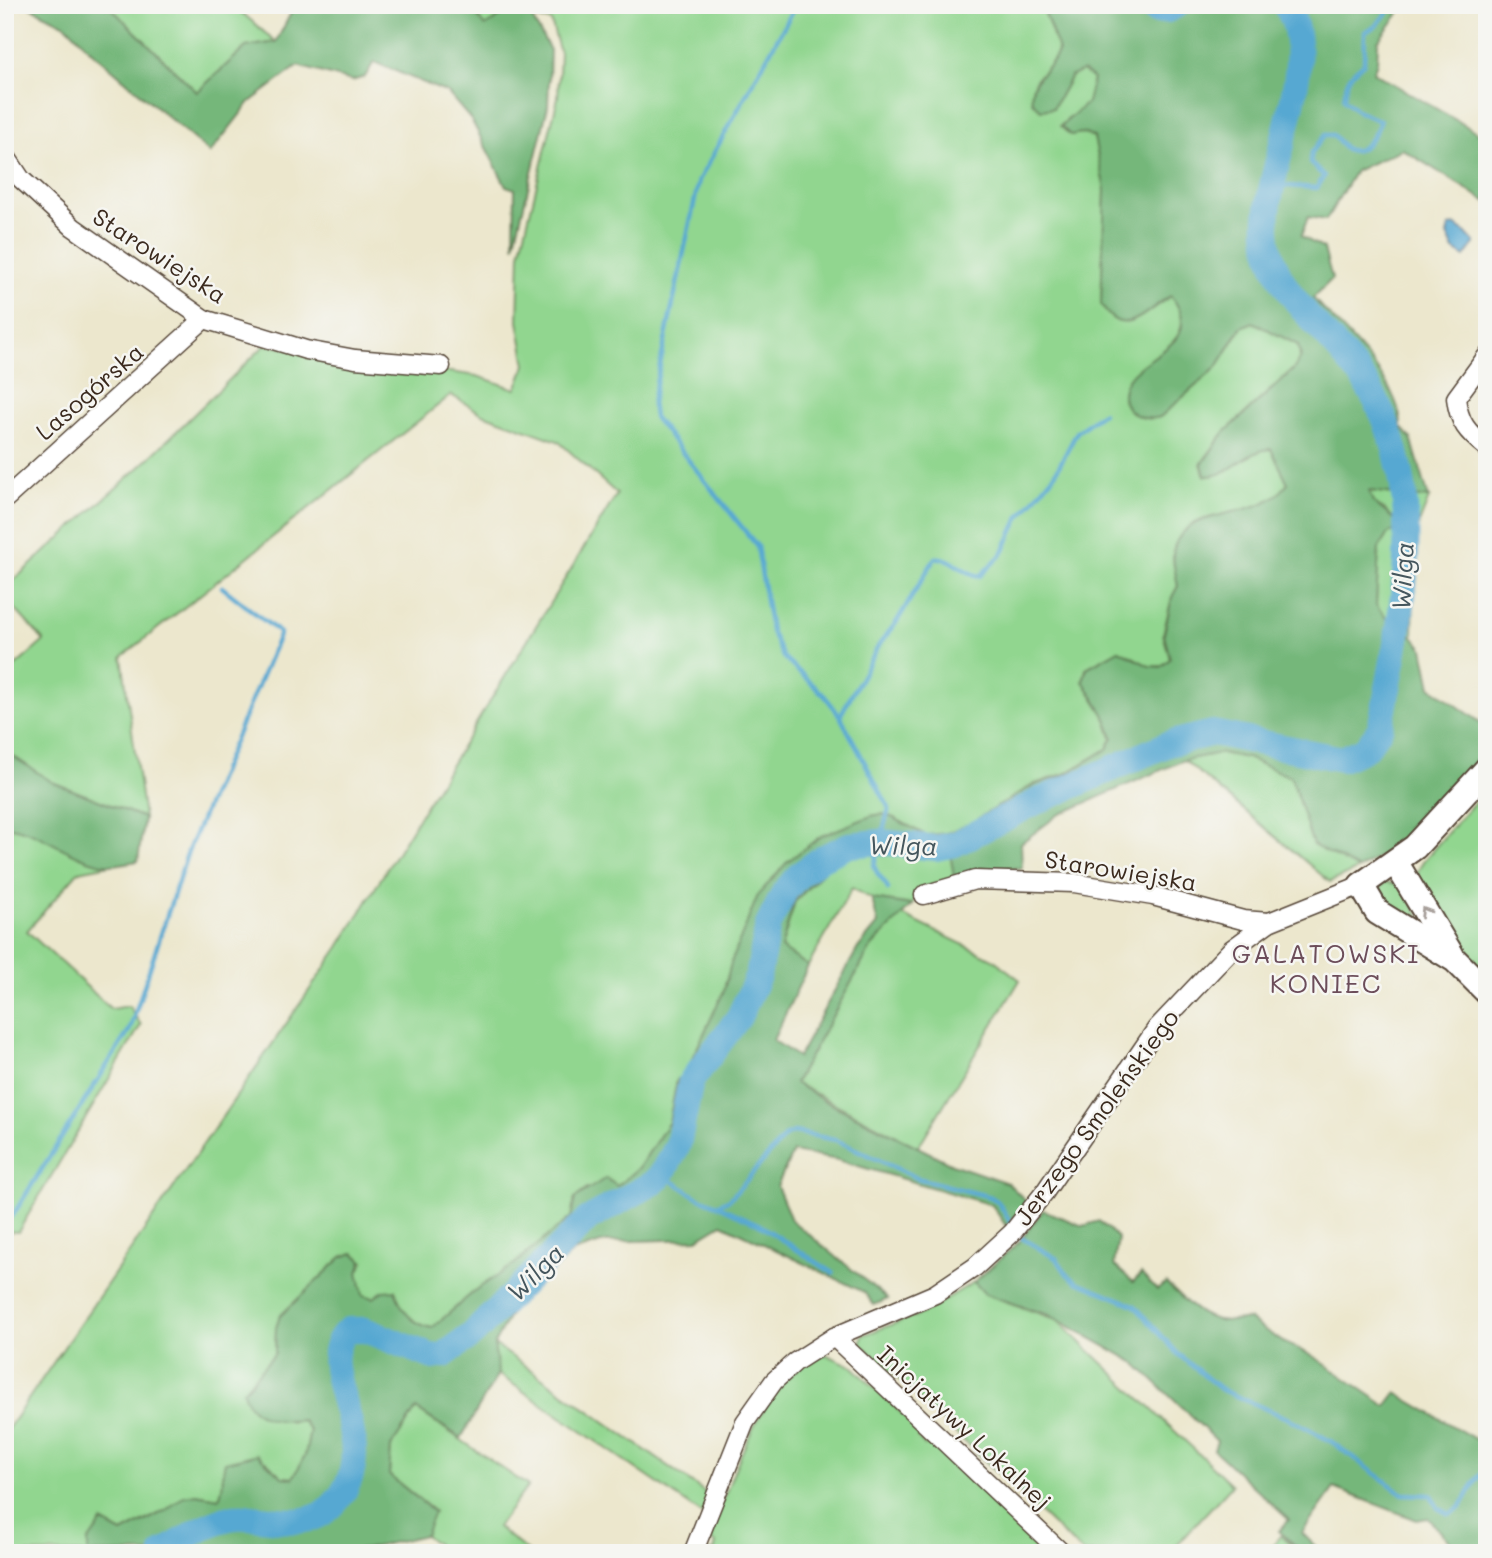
<svg xmlns="http://www.w3.org/2000/svg" width="1492" height="1558" viewBox="0 0 1492 1558" font-family="Mali,sans-serif">
<style>
.green{fill:#91d68f;stroke:#668056;stroke-width:2}
.forest{fill:#74b77a;stroke:#58704c;stroke-width:2}
.water{fill:#57a8d2;stroke:#496978;stroke-width:2}
.lines{fill:none;stroke-linecap:round;stroke-linejoin:round}
.stream{stroke:#57a8d2;stroke-width:4.5}
.river{stroke:#57a8d2;stroke-width:26}
.street-casing{stroke:#564638;stroke-width:21}
.secondary-casing{stroke:#564638;stroke-width:28}
.street{stroke:#fff;stroke-width:18}
.secondary{stroke:#fff;stroke-width:24}
.oneway{stroke:#a79f9a}
.labels{text-anchor:middle;dominant-baseline:central;stroke-width:5;stroke-linejoin:round;paint-order:stroke}
.street-label{font-size:24px;fill:#3b2a1e;stroke:#f6f6f2}
.water-label{font-size:26px;font-style:italic;fill:#45565d;stroke:#f6f6f2}
.neighbourhood-label{font-size:26px;letter-spacing:2px;fill:#6c4d5a;stroke:#f6f6f2}
</style>
<rect width="100%" height="100%" fill="#f6f6f2"/>
<filter id="ink" filterUnits="userSpaceOnUse"><feTurbulence type="fractalNoise" baseFrequency=".0143" numOctaves="2"/><feDisplacementMap in="SourceGraphic" scale="14" xChannelSelector="R" yChannelSelector="G"/><feConvolveMatrix kernelMatrix="1 2 1 2 8 2 1 2 1" color-interpolation-filters="sRGB"/></filter>
<filter id="wash" filterUnits="userSpaceOnUse"><feTurbulence type="fractalNoise" baseFrequency=".00686" numOctaves="4" result="noise"/><feDisplacementMap in="SourceGraphic" scale="28" xChannelSelector="R" yChannelSelector="G"/><feGaussianBlur stdDeviation="1.57" result="paint"/><feColorMatrix in="noise" values="0 0 0 0 0 0 0 0 0 0 0 0 0 0 0 0 0 1.4 0 .05"/><feComposite in="paint" operator="in"/></filter>
<g filter="url(#wash)">
<rect width="100%" height="100%" fill="#ece7cd"/>
<g class="green">
<path d="M108,5H233L276,42L246,47L197,92Z"/>
<path d="M462,5H1042L1058,51C1050,73 1028,73 1032,102L1041,110L1053,108L1071,76L1083,71L1093,79L1087,103L1060,126L1070,135L1082,133L1094,137L1105,190L1101,304C1123,344 1147,309 1171,296C1206,341 1147,353 1128,381C1112,404 1137,424 1160,417L1217,367L1242,327L1253,322L1298,345L1300,357L1295,367L1224,433L1201,464L1205,476C1231,477 1245,450 1271,449L1288,483C1252,539 1159,483 1178,586L1172,597L1163,634L1170,659L1161,666H1149L1119,650L1086,668L1083,681L1104,714L1112,738L1107,749L1066,773L1032,785L981,818L948,833L925,835L894,818L882,814L871,816L758,896L732,960L723,993L685,1074L677,1080L669,1122L638,1169L617,1187L587,1189L575,1198L572,1217L512,1266L477,1289L432,1328C410,1323 402,1311 395,1290L374,1298L363,1295L358,1272L364,1262L354,1253L342,1257L280,1316L276,1328L275,1353L243,1391L290,1422L302,1420L310,1431L305,1456L293,1478L282,1477L266,1461L222,1474L224,1487L219,1498L196,1494L122,1533L102,1522L88,1542V1553H5V1433L339,947L617,494L558,441L483,414L451,395L122,657L144,818L52,782L5,751V671L12,669L44,641L5,598V588L145,462L265,345L477,376L516,389L526,365L518,321L520,254L558,97L560,53L551,21L532,18L518,6L484,26L474,12L468,15Z"/>
<path d="M1369,491L1429,498L1415,534L1413,636L1386,618L1376,605L1379,548L1387,535L1395,530L1386,511L1373,502Z"/>
<path d="M1220,753L1247,758L1291,777L1313,845L1359,869L1330,882L1184,760Z"/>
<path d="M1487,788V977L1454,941L1413,881L1423,861Z"/>
<path d="M5,826C40,830 75,854 110,865L79,871L27,931L111,1009L129,1006L141,1025L18,1232L5,1231Z"/>
<path d="M870,850L931,858L951,852L954,877L918,890L912,905L872,899L852,888L808,966L781,948L795,902L836,858Z"/>
<path d="M1384,882L1400,884L1428,929L1384,907L1378,892Z"/>
<path d="M902,915L993,959L1020,980L918,1147L795,1083L871,947Z"/>
<path d="M974,1282L985,1294L1057,1320L1232,1485L1169,1553H1083L860,1343L863,1335L921,1314Z"/>
<path d="M494,1344L709,1495L702,1514L498,1374Z"/>
<path d="M825,1354L852,1366L922,1433L918,1438L925,1446L932,1440L1052,1553H703L705,1550L714,1552L716,1543L709,1540C730,1484 761,1372 825,1354Z"/>
<path d="M416,1409L528,1486L497,1527L530,1553H448L425,1535L434,1511L389,1475L391,1447Z"/>
<path d="M1281,1535L1302,1553H1266Z"/>
</g>
<g class="forest">
<path d="M26,5H108L197,92L246,47L276,42L295,5H462L468,15L474,12L485,26L518,6L532,18L550,50L548,106L514,246L515,189L506,186L472,121L448,93L374,62L365,77L352,81L298,66L250,102L210,153L92,52L66,25Z"/>
<path d="M1042,5H1397L1396,8L1401,11L1378,41L1377,63L1373,72L1487,138V202L1402,149L1355,171L1326,220L1308,217L1301,236L1324,249L1332,279L1313,298C1342,331 1401,381 1401,427L1411,438L1429,498L1369,491L1373,502L1397,522L1395,530L1387,535L1379,548L1376,605L1386,618L1413,636L1423,648L1431,687L1487,727V749L1396,847L1359,869L1313,845L1291,777L1247,758L1220,753L1184,760L1058,815L1021,843L1022,868L976,870L954,877L948,840L917,843L872,831L835,845L836,858L794,902L781,948L808,966L773,1040L798,1057L858,948L878,924L872,899L912,905L871,947L795,1083L823,1100L952,1164L1008,1183L1027,1202L1006,1226L992,1205L838,1160L793,1152L777,1186L791,1220L888,1299L874,1305L864,1292L722,1224L697,1239L604,1242L573,1252L514,1307L494,1344L498,1374L461,1438L416,1409L391,1447L389,1475L434,1512L425,1535L366,1549L306,1553H88V1542L102,1522L122,1533L165,1511L184,1496L196,1494L219,1498C225,1486 221,1475 225,1462L257,1454L282,1477L293,1478L305,1456L310,1431L302,1420C278,1423 249,1419 243,1391L275,1353L276,1328L280,1316L342,1257L354,1253L362,1261L358,1272L363,1295L374,1298L383,1291L395,1290C402,1311 410,1323 432,1328L477,1289L512,1266L571,1217L575,1198L606,1178L617,1186L638,1169L669,1122L677,1080L685,1074L723,993L732,960L758,895L788,861L821,836L871,816L882,814L894,818L925,835L936,836L960,829L1032,786L1066,774L1107,749L1113,737L1104,714L1083,681L1087,668L1119,650L1149,666L1161,667L1170,659L1164,634L1172,597L1178,586C1176,574 1171,560 1174,548C1188,502 1261,524 1288,483L1271,449C1245,450 1231,477 1205,476L1202,464L1224,433L1295,368L1301,357L1298,345L1253,322L1241,327L1217,367L1160,417C1141,423 1116,409 1125,385C1138,353 1210,345 1171,296C1147,308 1123,344 1101,304L1105,190L1094,137L1082,133L1070,135L1061,126L1087,103L1093,79L1083,71L1071,76L1053,108L1041,110L1032,101C1029,76 1050,72 1059,51Z"/>
<path d="M5,751L52,782L144,818L138,861C129,862 119,865 110,865C73,862 42,830 5,826Z"/>
<path d="M1043,1210L1083,1226L1099,1221L1118,1238L1114,1265L1133,1282L1141,1274L1157,1290L1166,1283C1195,1310 1206,1327 1248,1319L1283,1342L1313,1356L1386,1406L1396,1393L1482,1443L1487,1440V1553H1460L1428,1518L1417,1520L1334,1488L1302,1533L1322,1553H1304L1279,1531L1289,1520L1214,1450L1217,1441L1134,1362L1049,1315L985,1294L974,1282L1019,1242Z"/>
</g>
<path class="water" d="M1454,225L1464,231L1475,243L1465,257L1454,250L1447,235L1449,227Z"/>
<g class="lines">
<g class="stream">
<path d="M796,5L699,180L652,403L654,417L757,546L771,631L783,657L825,696L840,716L889,808L874,865C876,876 885,879 888,889"/>
<path d="M1272,185L1317,188L1324,176L1310,163L1312,152L1325,135H1333C1337,139 1342,146 1346,149C1363,157 1376,133 1380,121L1359,112L1344,99C1346,80 1349,74 1364,63L1365,32L1377,25L1393,5"/>
<path d="M840,716L879,645L896,623L935,558C951,555 962,574 980,576L1002,554L1019,518L1055,474L1077,432L1102,413"/>
<path d="M662,1174L695,1196L717,1205L730,1199L786,1135L794,1132L836,1140L917,1178L991,1197L998,1202L1011,1223"/>
<path d="M717,1205L758,1224L833,1273"/>
<path d="M5,1221L13,1215L130,1029L188,851L280,633L222,587"/>
<path d="M1022,1238L1057,1259L1067,1274L1077,1282L1134,1305L1179,1355L1222,1390L1296,1422L1332,1442L1403,1494L1431,1495L1438,1508L1449,1514C1469,1507 1469,1480 1487,1470"/>
</g>
<g class="river">
<path d="M1150,5L1155,11L1167,10L1177,5"/>
<path d="M163,1553C185,1539 210,1520 235,1517C270,1514 305,1534 333,1505C391,1445 305,1367 348,1330H365L433,1357L444,1355L472,1335L588,1219L653,1183L662,1174L678,1145L691,1081L739,1017L758,976L768,925L785,891L800,874L822,858L849,845L881,842L936,848L955,844L1036,802L1168,744L1213,733L1342,759L1365,749L1380,729C1402,616 1432,489 1367,385C1336,336 1270,295 1267,232C1263,170 1325,57 1285,5"/>
</g>
</g>
</g>
<g filter="url(#ink)">
<g class="lines">
<g class="street-casing">
<g id="street">
<path d="M5,155L21,179L73,227L204,319L306,350L355,359L441,366"/>
<path d="M1487,356L1456,398C1459,423 1467,432 1487,448"/>
<path d="M5,499L204,319"/>
<path d="M924,895L975,880L1074,883L1153,896L1243,920L1269,922"/>
<path d="M834,1337L1062,1553"/>
<path d="M693,1553L745,1422L774,1381L795,1362L834,1337L935,1294L975,1267L1012,1233L1044,1193L1157,1028L1232,949L1269,922L1361,885"/>
</g>
</g>
<g class="secondary-casing">
<g id="secondary">
<path d="M1487,769L1415,847L1361,885L1377,912L1455,960L1487,992"/>
<path d="M1396,863L1451,954"/>
</g>
</g>
<use href="#street" class="street"/>
<use href="#secondary" class="secondary"/>
</g>
<defs><path id="oneway-chevron" d="M-2-3.5L2.5 0L-2 3.5" fill="none" stroke-width="1.6" stroke-linecap="round" stroke-linejoin="round" transform="scale(1.75)"/></defs>
<use class="oneway" href="#oneway-chevron" transform="translate(1425 912) rotate(-121)"/>
</g>
<g class="labels">
<g class="street-label">
<text transform="translate(160 255) rotate(33)">Starowiejska</text>
<text transform="translate(89 391) rotate(-41)">Lasogórska</text>
<text transform="translate(1121 870) rotate(9)">Starowiejska</text>
<text transform="translate(1096 1117) rotate(-54)">Jerzego Smoleńskiego</text>
<text transform="translate(965 1427) rotate(43)">Inicjatywy Lokalnej</text>
</g>
<g class="water-label">
<text transform="translate(1402 576) rotate(-87)">Wilga</text>
<text transform="translate(903 845) rotate(1)">Wilga</text>
<text transform="translate(535 1272) rotate(-45)">Wilga</text>
</g>
<g class="neighbourhood-label">
<text x="1326" y="953">GALATOWSKI<tspan x="1326" dy="30">KONIEC</tspan></text>
</g>
</g>
<rect width="1492" height="1558" fill="none" stroke="#f6f6f2" stroke-width="28"/>
</svg>
